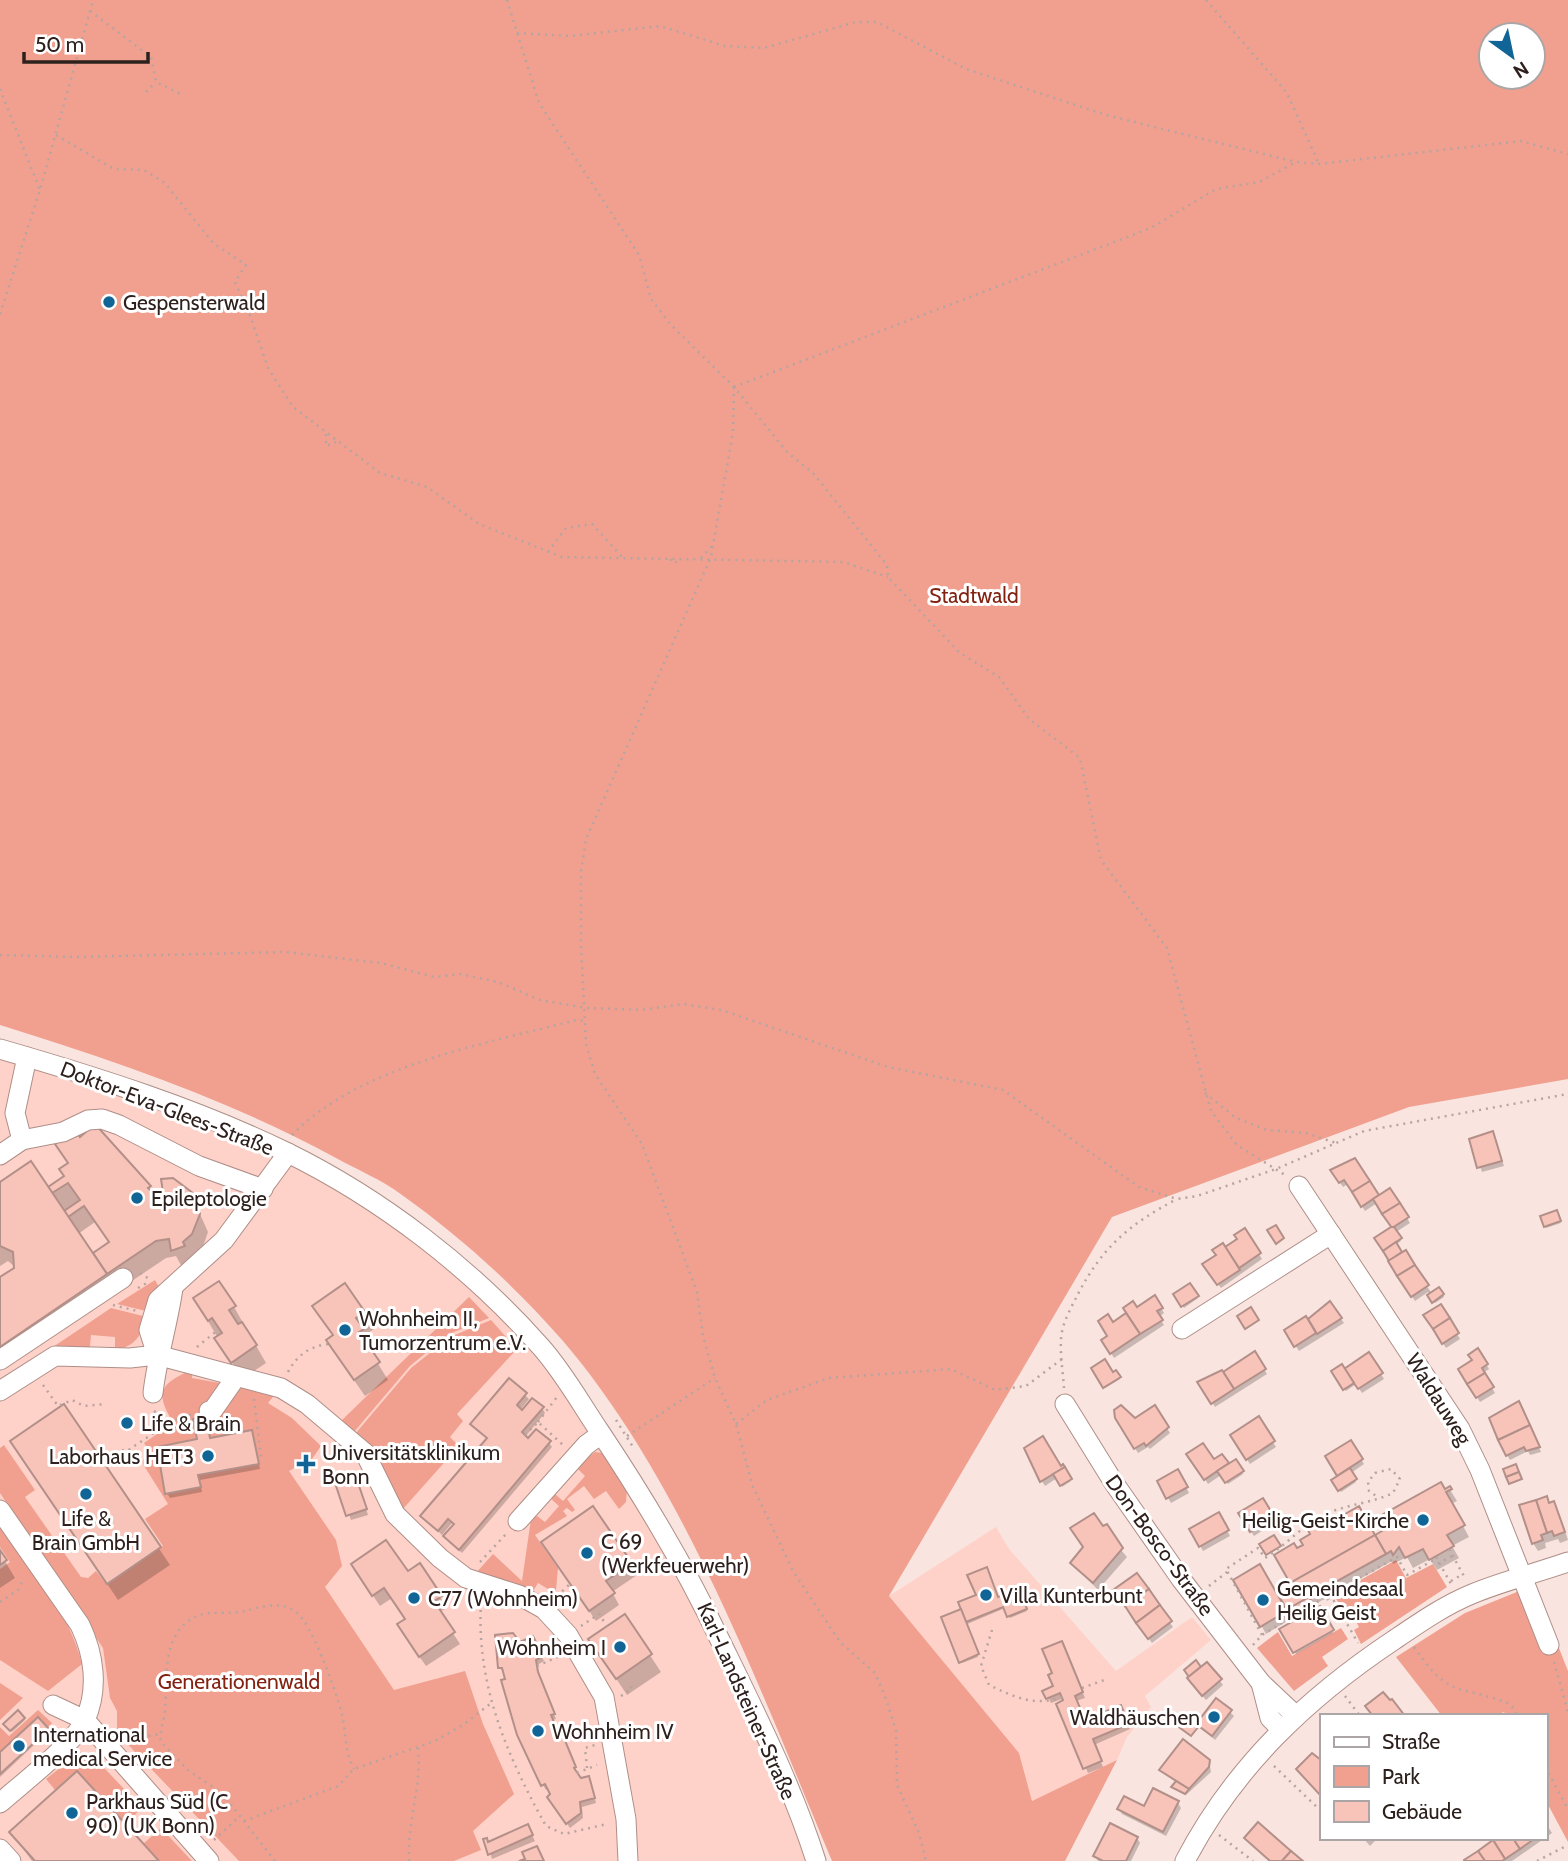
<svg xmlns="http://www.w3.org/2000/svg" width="1568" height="1861" viewBox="0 0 1568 1861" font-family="Cabin,sans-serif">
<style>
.built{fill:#fed2c9}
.green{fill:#f1a08f;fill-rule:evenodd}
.shadow{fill:#0003;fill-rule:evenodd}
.building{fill:#f8c3b8;stroke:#b29089;stroke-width:2}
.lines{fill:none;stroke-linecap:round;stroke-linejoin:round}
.minor-casing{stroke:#af8e87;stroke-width:21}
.path{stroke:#b7a4a0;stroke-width:2.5;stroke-dasharray:2 5;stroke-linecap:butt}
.minor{stroke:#fff;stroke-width:19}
.poi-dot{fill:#106496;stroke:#fff;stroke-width:2.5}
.labels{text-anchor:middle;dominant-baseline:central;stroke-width:6;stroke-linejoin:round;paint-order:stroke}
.poi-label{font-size:21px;fill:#2d201d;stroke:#fff;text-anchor:start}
.park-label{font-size:21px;fill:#842212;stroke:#fff}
.street-label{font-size:21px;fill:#2d201d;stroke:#fff}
</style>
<rect width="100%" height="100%" fill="#fae4df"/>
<g class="built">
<path d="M0,1055L86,1081L265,1151L351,1198L410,1235L495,1307L563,1391L619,1474L669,1559L717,1652L773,1774L806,1861H0Z"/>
<path d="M996,1527L1009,1549L1116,1671L1192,1617L1211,1640L1145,1696L1151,1707L1127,1737L1117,1760L1032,1801L1019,1753L889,1596Z"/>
</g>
<g class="green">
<path d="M0,0H1568V1079L1409,1107L1112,1217L889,1596L1019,1753L1032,1801L1117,1760L1065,1861H832C761,1692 683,1481 563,1341C515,1286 461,1237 402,1195C382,1180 358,1170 336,1158C230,1100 115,1061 0,1025ZM1491,35H1533V77H1491Z"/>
<path d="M155,1280L159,1287L146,1311L117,1304Z"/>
<path d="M469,1297L489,1318L449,1334L410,1366L354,1432L342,1420Z"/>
<path d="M111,1308L147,1317C142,1334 135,1348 115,1349V1337L91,1335L90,1347H53Z"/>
<path d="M491,1320L517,1349L457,1414L463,1421L450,1437L459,1446L402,1510L355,1434L411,1368L450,1337Z"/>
<path d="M185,1373H192V1378L276,1393L268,1403L292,1418L321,1446L312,1459L289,1471L336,1540L342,1566L325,1587L394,1690L465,1671L483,1724L514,1794L473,1831L481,1850L454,1861H239L117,1733V1711L110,1698L103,1648L0,1493V1448L4,1445L35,1490L25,1497L81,1577L88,1578L96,1571L107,1585L163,1546L145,1519L168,1504L141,1461L151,1454L144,1443L173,1423C159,1397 155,1387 185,1373Z"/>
<path d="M595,1452L603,1453L627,1489L626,1502L619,1509L606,1491L594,1499L584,1486L567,1499L575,1510L572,1512L567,1508L563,1511L567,1516L535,1535L558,1568L556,1590L547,1602L553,1592L538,1583L532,1593L475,1574L493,1554L522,1581L531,1519L537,1516L545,1522L559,1506L550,1498L554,1493L563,1501L585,1476L576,1467Z"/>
<path d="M0,1523C31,1567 69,1611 82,1664L48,1691L0,1660V1569L10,1562L0,1547Z"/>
<path d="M1396,1560L1406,1578L1433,1564L1447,1587L1361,1644L1354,1630L1359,1627L1352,1614L1346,1616L1334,1595Z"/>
<path d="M1534,1585L1568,1671V1842L1545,1799V1716H1506L1504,1712L1494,1716H1442L1396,1657L1465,1613Z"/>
<path d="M1341,1628L1348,1639L1322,1657L1328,1666L1294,1691L1257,1648L1278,1632L1292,1656Z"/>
<path d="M0,1683L23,1698L0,1720Z"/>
<path d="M38,1710L52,1723L47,1728L37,1718L0,1752V1727L9,1736Z"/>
<path d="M80,1752L86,1758L92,1755L142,1808L125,1824L77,1771L55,1790L46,1779Z"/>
<path d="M161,1828L192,1861H159L143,1844Z"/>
</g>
<g class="shadow">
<path d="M95,1126L155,1197L191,1194L208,1232L201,1252L182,1267L176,1256L166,1258L0,1370V1279L16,1268L8,1261L0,1266V1184L48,1189L66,1177L80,1140ZM95,1222L110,1243L92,1255L78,1234Z"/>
<path d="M1493,1133L1504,1166L1482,1172L1471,1140Z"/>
<path d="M1354,1160L1378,1198L1390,1190L1410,1223L1396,1232L1401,1241L1395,1245L1402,1255L1405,1252L1432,1294L1439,1289L1444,1297L1435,1303L1428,1292L1415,1301L1393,1267L1394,1229L1377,1203L1365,1211L1348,1184L1343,1187L1332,1171Z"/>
<path d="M1556,1212L1561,1223L1546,1228L1542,1217Z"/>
<path d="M1244,1231L1262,1259L1221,1288L1207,1269L1218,1256L1215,1250L1239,1240Z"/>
<path d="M1190,1285L1198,1298L1184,1308L1175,1294Z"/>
<path d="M1154,1297L1164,1313L1159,1317L1164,1325L1114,1358L1103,1340L1109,1337L1112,1325Z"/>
<path d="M1330,1303L1344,1323L1299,1351L1286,1331L1307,1322Z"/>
<path d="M1440,1306L1460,1339L1446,1348L1426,1316Z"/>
<path d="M234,1307L266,1363L242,1379L205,1316Z"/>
<path d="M364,1313L374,1329L365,1335L372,1347L369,1349L388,1380L365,1396L338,1357L334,1337L324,1323Z"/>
<path d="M1478,1351L1489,1369L1483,1373L1495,1393L1480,1402L1460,1370L1474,1361Z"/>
<path d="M1254,1354L1267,1374L1215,1407L1200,1383L1223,1374Z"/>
<path d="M1369,1355L1384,1379L1362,1393L1356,1384L1346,1391L1334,1372L1344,1371Z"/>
<path d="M1093,1369L1112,1375L1116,1372L1120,1379L1105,1388Z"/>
<path d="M510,1381L529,1399L520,1410L522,1412L542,1408L545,1413L525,1437L549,1443L552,1447L462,1553L445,1536L455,1525L452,1523L442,1535L423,1516L487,1439L473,1424Z"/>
<path d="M64,1407L170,1565L118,1600L12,1442Z"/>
<path d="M1155,1408L1170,1433L1150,1449L1148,1447L1138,1453L1117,1418L1116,1411L1125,1409L1135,1421Z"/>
<path d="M1521,1408L1541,1452L1530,1455L1528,1451L1510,1460L1507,1455Z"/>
<path d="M205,1419L211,1439L252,1432L260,1469L200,1480L202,1492L170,1498L167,1493L199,1441Z"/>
<path d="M1258,1419L1276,1447L1250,1464L1232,1436Z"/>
<path d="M1350,1442L1364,1464L1351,1473L1356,1482L1341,1492L1333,1480L1339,1476L1327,1457Z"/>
<path d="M1189,1454L1213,1462L1222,1456L1228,1466L1235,1461L1243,1474L1228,1484L1221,1475L1208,1484Z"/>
<path d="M1031,1464L1065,1470L1071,1481L1062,1487L1057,1478L1045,1486Z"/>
<path d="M1178,1472L1189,1493L1171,1503L1159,1482Z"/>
<path d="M339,1487H359L368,1515L351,1520Z"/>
<path d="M1449,1488L1457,1501L1451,1504L1469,1537L1452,1546L1459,1558L1437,1570L1430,1559L1413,1568L1407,1557L1399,1561L1401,1566L1399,1561L1393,1564L1392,1561L1331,1595L1333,1597L1327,1601L1326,1598L1312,1606L1315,1611L1319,1608L1333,1633L1296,1654L1282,1629L1296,1621L1294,1617L1266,1634L1236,1580L1275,1594L1292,1584L1276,1556L1305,1546L1322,1530L1335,1529L1358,1509L1378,1544Z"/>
<path d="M1546,1498L1558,1511L1568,1540L1560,1543L1558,1539L1545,1543L1546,1548L1538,1551L1533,1543Z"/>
<path d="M1262,1500L1276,1522L1254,1536L1240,1514Z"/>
<path d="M593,1509L637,1575L612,1592L619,1605L596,1621L550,1553Z"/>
<path d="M1218,1514L1230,1536L1203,1551L1191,1529Z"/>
<path d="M1103,1529L1127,1557L1098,1590L1072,1563Z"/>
<path d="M0,1553L15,1578L0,1588Z"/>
<path d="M407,1574L440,1597L447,1608L439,1612L460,1644L426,1666L405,1636L407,1620L392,1598L380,1606L359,1575Z"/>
<path d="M1136,1576L1173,1627L1152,1643L1118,1596Z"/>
<path d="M1018,1591L1027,1611L1010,1618L1005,1608L965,1625L978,1657L962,1663L943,1618L963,1610L978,1596L998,1599Z"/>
<path d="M624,1616L661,1672L627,1695L590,1639Z"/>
<path d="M532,1638L544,1661L537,1665L539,1679L556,1719L552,1720L556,1728L561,1733L575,1773L580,1780L591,1783L596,1803L582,1807L583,1818L570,1828L552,1802L549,1788L546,1790L543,1785L505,1673L500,1668L519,1644Z"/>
<path d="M1064,1648L1085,1698L1076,1701L1085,1722L1123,1712L1130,1729L1094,1745L1103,1767L1088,1773L1058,1705L1066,1701L1064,1698L1051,1703L1045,1691L1055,1687L1054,1674Z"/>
<path d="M1207,1664L1223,1685L1206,1700L1192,1684Z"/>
<path d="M1217,1700L1234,1716L1215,1740L1198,1724Z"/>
<path d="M18,1712L25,1720L12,1732L5,1724Z"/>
<path d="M47,1730L48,1732L0,1777V1754Z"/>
<path d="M1209,1761L1211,1772L1186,1795L1175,1788L1177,1783L1161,1770Z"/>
<path d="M1178,1803L1181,1808L1166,1836L1122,1814L1119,1809Z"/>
<path d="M1545,1822L1552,1833L1545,1838Z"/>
<path d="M528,1827L535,1841L492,1859L488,1844Z"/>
<path d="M11,1832L156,1861H32Z"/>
<path d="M1137,1838L1140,1843L1131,1861H1098L1095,1856Z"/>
<path d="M1246,1838L1300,1861H1269Z"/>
<path d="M1363,1838H1378L1370,1846Z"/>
<path d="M1499,1838H1545L1512,1861H1466Z"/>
</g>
<g class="building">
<path d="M95,1124L151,1186L148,1188L155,1195L163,1192L161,1179L173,1178L193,1193L200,1214L192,1234L183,1242L185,1246L171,1251L169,1239L156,1241L107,1274L93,1253L109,1242L84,1206L68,1217L64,1211L80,1200L68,1183L52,1193L48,1187L64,1176L59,1169L68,1163L55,1144L75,1131L80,1137Z"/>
<path d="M1493,1131L1502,1161L1477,1168L1469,1139Z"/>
<path d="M1355,1158L1370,1181L1352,1192L1344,1180L1339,1183L1330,1170Z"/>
<path d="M31,1161L107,1274L0,1347V1277L14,1268L13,1252L0,1246V1182Z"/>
<path d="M1370,1181L1379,1195L1361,1207L1352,1192Z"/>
<path d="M1390,1188L1400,1203L1382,1214L1373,1199Z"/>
<path d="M1400,1203L1409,1217L1392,1228L1382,1214Z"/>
<path d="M1557,1210L1561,1221L1544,1227L1540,1216Z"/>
<path d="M1276,1225L1284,1238L1276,1244L1267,1230Z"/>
<path d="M1391,1227H1394L1402,1238L1383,1251L1374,1238Z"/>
<path d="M1245,1228L1261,1253L1239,1268L1225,1247L1237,1239L1234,1235Z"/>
<path d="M1396,1242L1402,1252L1389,1261L1383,1251Z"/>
<path d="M1223,1243L1240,1270L1217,1285L1202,1264L1216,1255L1212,1250Z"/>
<path d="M1406,1250L1415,1265L1397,1276L1388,1261Z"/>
<path d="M1415,1265L1429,1285L1411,1297L1397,1276Z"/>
<path d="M219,1281L236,1306L229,1310L238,1324L242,1322L257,1345L231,1363L214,1338L222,1333L212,1318L208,1321L193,1298Z"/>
<path d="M345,1283L365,1312L356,1318L364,1329L359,1332L380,1362L354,1380L326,1340L333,1335L312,1306Z"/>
<path d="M1190,1283L1199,1296L1181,1307L1173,1294Z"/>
<path d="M1439,1287L1444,1294L1432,1303L1427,1295Z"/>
<path d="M1155,1295L1163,1308L1157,1311L1163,1320L1140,1334L1123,1308L1133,1301L1137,1307Z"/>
<path d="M1330,1301L1342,1318L1317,1334L1308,1319Z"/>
<path d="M1441,1304L1450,1318L1433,1329L1423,1315Z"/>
<path d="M1251,1307L1259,1320L1245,1329L1237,1316Z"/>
<path d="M1126,1313L1140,1334L1110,1354L1101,1340L1107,1336L1098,1321L1108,1314L1113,1322Z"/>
<path d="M1306,1316L1316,1333L1294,1347L1284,1330Z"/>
<path d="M1450,1318L1459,1333L1442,1344L1433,1329Z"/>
<path d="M1478,1348L1488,1364L1482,1368L1485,1373L1467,1384L1458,1369L1472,1360L1468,1355Z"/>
<path d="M1255,1351L1266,1369L1234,1389L1223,1372Z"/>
<path d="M1369,1352L1383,1373L1358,1389L1344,1369Z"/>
<path d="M1105,1359L1113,1372L1116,1370L1121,1377L1103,1388L1091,1368Z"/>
<path d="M1342,1364L1354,1383L1343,1390L1331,1371Z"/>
<path d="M1222,1370L1234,1389L1211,1404L1197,1382Z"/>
<path d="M1485,1373L1494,1387L1476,1398L1467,1384Z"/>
<path d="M509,1378L527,1393L517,1405L522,1410L532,1398L544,1407L522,1432L528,1438L536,1429L551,1441L459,1550L443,1536L454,1524L448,1519L438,1531L420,1516L487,1438L470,1424Z"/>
<path d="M1519,1401L1530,1425L1498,1440L1489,1418Z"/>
<path d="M64,1404L161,1547L107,1584L10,1441Z"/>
<path d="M1121,1405L1135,1418L1155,1405L1169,1427L1146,1446L1144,1443L1134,1449L1115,1418L1114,1410Z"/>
<path d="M1259,1416L1275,1441L1246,1460L1230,1435Z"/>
<path d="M206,1417L210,1438L252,1430L259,1464L198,1475L201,1487L165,1494L157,1447L197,1439L193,1419Z"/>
<path d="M1530,1425L1540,1447L1526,1451L1524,1447L1506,1456L1498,1440Z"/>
<path d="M1043,1436L1061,1466L1063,1464L1065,1467L1040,1482L1024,1448Z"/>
<path d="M1351,1440L1363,1459L1337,1476L1325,1456Z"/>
<path d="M1203,1443L1214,1459L1222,1454L1229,1463L1204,1480L1186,1454Z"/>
<path d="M1236,1459L1244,1471L1225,1483L1217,1471Z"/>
<path d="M1516,1464L1519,1472L1506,1477L1503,1469Z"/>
<path d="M1065,1467L1072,1479L1060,1486L1053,1474Z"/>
<path d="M1350,1468L1357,1479L1338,1491L1331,1480Z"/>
<path d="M1178,1469L1188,1487L1166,1499L1157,1481Z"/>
<path d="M1519,1472L1522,1479L1509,1484L1506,1477Z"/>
<path d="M357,1480L367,1509L346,1516L336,1486Z"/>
<path d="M1441,1482L1445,1489L1450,1486L1452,1489L1446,1492L1465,1525L1447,1535L1454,1546L1429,1560L1423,1549L1405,1558L1399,1547L1393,1555L1391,1551L1386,1554L1375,1535L1389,1527L1382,1515Z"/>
<path d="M1547,1496L1549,1503L1554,1501L1565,1532L1554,1536L1552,1531L1547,1533L1536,1500Z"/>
<path d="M1263,1498L1274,1516L1250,1532L1238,1513Z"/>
<path d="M1536,1500L1547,1533L1541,1535L1543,1540L1532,1544L1519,1505Z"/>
<path d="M593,1506L632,1563L606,1581L615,1593L589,1611L541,1542Z"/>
<path d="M1359,1506L1375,1535L1290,1583L1274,1555L1294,1543L1297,1548L1303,1545L1300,1540L1310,1534L1307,1528L1319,1521L1323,1527L1333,1522L1335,1527L1341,1523L1338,1518Z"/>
<path d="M1219,1512L1229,1530L1199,1547L1189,1529Z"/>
<path d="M1094,1513L1103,1526L1107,1524L1123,1548L1093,1583L1070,1563L1083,1547L1070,1528Z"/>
<path d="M1274,1535L1281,1546L1266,1555L1259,1544Z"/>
<path d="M1375,1535L1386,1554L1328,1586L1330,1589L1321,1594L1320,1591L1287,1610L1276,1591Z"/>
<path d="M386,1540L408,1571L420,1563L442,1596L434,1601L455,1632L419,1657L397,1624L405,1619L384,1588L372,1596L351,1564Z"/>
<path d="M0,1550L7,1560L0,1565Z"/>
<path d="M1260,1564L1287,1611L1260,1627L1233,1580Z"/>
<path d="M987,1567L998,1597L1019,1589L1027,1609L1007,1617L1003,1607L966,1622L958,1602L976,1595L967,1575Z"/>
<path d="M1137,1573L1149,1589L1125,1606L1113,1590Z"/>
<path d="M1149,1589L1160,1605L1136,1623L1125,1606Z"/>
<path d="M1309,1597L1316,1608L1294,1620L1288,1609Z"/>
<path d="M1160,1605L1172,1621L1148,1639L1136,1623Z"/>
<path d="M1320,1606L1334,1630L1293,1653L1279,1629Z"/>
<path d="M961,1609L979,1654L959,1663L941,1617Z"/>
<path d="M625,1614L652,1654L616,1679L588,1639Z"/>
<path d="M513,1633L520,1642L533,1636L543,1656L536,1660L538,1672L555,1714L551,1715L556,1727L559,1726L576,1767L574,1768L581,1778L589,1776L595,1798L580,1802L581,1813L566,1824L547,1797L550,1794L545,1784L541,1786L517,1735L501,1680L505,1679L502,1668H498L495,1635Z"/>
<path d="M1062,1641L1083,1692L1075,1696L1085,1720L1121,1705L1129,1724L1093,1739L1102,1761L1083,1769L1056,1704L1063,1700L1060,1693L1046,1699L1042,1691L1053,1686L1048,1675L1052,1673L1042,1649Z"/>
<path d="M1196,1660L1201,1667L1189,1677L1184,1670Z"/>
<path d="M1207,1662L1222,1679L1202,1696L1187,1678Z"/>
<path d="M1383,1692L1390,1700L1392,1699L1405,1716H1373L1365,1706Z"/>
<path d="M1216,1698L1232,1710L1212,1736L1196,1724Z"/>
<path d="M18,1710L25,1718L10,1731L3,1724Z"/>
<path d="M1184,1715L1199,1726L1191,1736L1176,1725Z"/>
<path d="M38,1717L49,1729L0,1774V1752Z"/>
<path d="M1183,1739L1210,1760L1209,1767L1189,1789L1159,1770Z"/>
<path d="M1312,1753L1321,1760V1796L1296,1769Z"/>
<path d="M77,1771L131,1830L159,1861H35L9,1832Z"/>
<path d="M1176,1781L1189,1789L1185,1794L1171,1787Z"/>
<path d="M1153,1788L1179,1801L1163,1832L1117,1809L1124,1796L1144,1806Z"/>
<path d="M1258,1822L1291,1851L1282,1861H1270L1244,1838Z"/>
<path d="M1110,1823L1138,1837L1126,1861H1103L1093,1856Z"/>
<path d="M528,1824L533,1835L488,1855L483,1839L487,1838L488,1842Z"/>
<path d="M1496,1838H1513L1520,1849L1505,1859L1493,1840Z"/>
<path d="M1513,1838H1534V1839L1520,1849Z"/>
<path d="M1493,1840L1505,1859L1502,1861H1485L1478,1851Z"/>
<path d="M537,1846L544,1861H519L525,1859L522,1852Z"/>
<path d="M1291,1851L1303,1861H1282Z"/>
<path d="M1478,1851L1485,1861H1464V1860Z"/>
</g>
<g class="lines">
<g class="minor-casing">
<g id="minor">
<path d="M0,1049C97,1077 195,1108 286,1152C382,1199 471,1268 541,1347C564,1373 581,1404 600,1432C644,1498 685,1566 719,1638C754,1710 792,1785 816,1861"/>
<path d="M27,1057L15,1113L22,1140L63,1132L88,1120L102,1119L119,1125L199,1166L263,1189"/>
<path d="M0,1155L22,1140"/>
<path d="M1299,1186L1460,1429L1480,1470L1549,1645"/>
<path d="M1182,1329L1331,1234"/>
<path d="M157,1355L149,1330L158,1300L224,1240L288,1153"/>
<path d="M0,1360L123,1278"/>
<path d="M0,1391L55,1356L130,1358L157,1355L281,1388L307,1404L365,1453L395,1514L440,1558L466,1578L519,1595L544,1609L568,1635L604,1697L626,1819L628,1861"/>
<path d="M153,1393C157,1357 168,1324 173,1288"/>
<path d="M1065,1404L1114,1483L1181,1579L1261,1683L1295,1715"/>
<path d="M209,1411L213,1410L236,1377"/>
<path d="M0,1510L80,1625C94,1654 99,1689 85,1720C75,1743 20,1785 0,1803"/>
<path d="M518,1521L586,1445L601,1434"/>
<path d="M1261,1683L1270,1718L1281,1729"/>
<path d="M53,1705L85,1720L209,1861"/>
<path d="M0,1849L11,1861"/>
<path d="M1185,1861C1234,1767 1307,1698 1394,1640C1419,1623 1445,1605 1472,1594C1503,1581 1537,1573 1568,1562"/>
</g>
</g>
<g class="path">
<path d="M507,0L539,103L639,255L651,299L671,325L734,387L788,453L813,473L887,565L888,577L960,653L999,677L1029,719L1080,758L1101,860L1167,948L1211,1111L1237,1145L1285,1175"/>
<path d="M1206,0L1287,93L1319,164"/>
<path d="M90,11L151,57L156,82L181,94"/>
<path d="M517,33L570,36L660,26L725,46L764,48L856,22H877L966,69L1106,115L1296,162"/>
<path d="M0,89L40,190"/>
<path d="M146,92L156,82"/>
<path d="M56,135L114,169L144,170L165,183L213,243L246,265L235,282L251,318L268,368L293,407L380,473L427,487L479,524L562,557L843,562L888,577"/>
<path d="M0,314L40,190L93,0"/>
<path d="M734,387L733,432L711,557L586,839L581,872V944L586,1044L595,1074L642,1144L697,1292L703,1336L715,1378L736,1424L753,1487L793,1571L840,1642L875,1673L886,1699L896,1731L897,1785L919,1833L926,1861"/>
<path d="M734,387L1151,228L1216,189L1259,182L1296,162L1319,164L1521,141L1568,154"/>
<path d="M326,434V446L336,442"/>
<path d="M548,552L566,528L592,524L622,557"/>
<path d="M701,558L713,545"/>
<path d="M671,559V562H676L680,558"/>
<path d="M0,955L77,957L285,952L381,963L434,977L460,974L498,982L540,1000L586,1008L642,1010L683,1004L721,1010L888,1067L1003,1090L1139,1187L1177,1199L1197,1196L1276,1169L1364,1131L1568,1094"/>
<path d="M1205,1093L1236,1118L1267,1130L1306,1133L1336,1143"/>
<path d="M292,1135C360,1065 485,1044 576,1020L584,1021"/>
<path d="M140,1273L151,1280"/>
<path d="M138,1288L150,1281"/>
<path d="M113,1305L137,1311"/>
<path d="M197,1347L219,1329"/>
<path d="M288,1372C297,1355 310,1346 329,1344"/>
<path d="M43,1385L58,1406L72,1400L84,1406L106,1404"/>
<path d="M1064,1388C1063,1372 1060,1355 1061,1339C1062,1323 1071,1308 1078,1294C1103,1246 1130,1224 1177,1199"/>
<path d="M254,1399L261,1457"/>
<path d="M154,1411L169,1421"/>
<path d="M616,1420L633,1447"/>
<path d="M538,1422L557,1397"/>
<path d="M736,1424L767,1400L829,1378L951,1369L995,1390L1026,1386L1062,1359"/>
<path d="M525,1435L538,1422L563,1445"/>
<path d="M627,1436L715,1378"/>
<path d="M122,1450L127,1451L170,1422L193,1414"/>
<path d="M1449,1549L1465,1578"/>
<path d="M1436,1557L1451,1584"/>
<path d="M480,1562L506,1534"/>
<path d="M1451,1581L1463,1574"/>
<path d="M1209,1586L1227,1572"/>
<path d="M1330,1594L1358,1643"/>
<path d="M557,1596L570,1584"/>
<path d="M0,1602L18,1590L24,1578"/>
<path d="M1317,1602L1397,1557L1407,1575L1432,1561L1439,1563L1452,1556"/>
<path d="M481,1603C476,1684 507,1756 546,1826L564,1834L607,1824"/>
<path d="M581,1626L599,1614L607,1626"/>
<path d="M992,1630L981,1666L989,1685C1014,1697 1035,1707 1062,1697"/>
<path d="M1262,1635L1226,1569L1258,1548L1265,1558C1288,1544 1303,1524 1328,1513C1349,1504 1372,1503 1393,1493L1400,1479L1391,1469L1375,1473L1368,1482L1369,1491L1379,1498"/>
<path d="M1253,1645L1262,1635L1290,1618"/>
<path d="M1414,1647C1452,1702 1458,1683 1510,1704L1518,1716"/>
<path d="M1554,1662L1568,1712"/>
<path d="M537,1666L560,1656"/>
<path d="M1082,1688L1107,1679"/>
<path d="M621,1696L632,1689L628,1683"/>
<path d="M1345,1696L1360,1716"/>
<path d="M128,1740L159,1734"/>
<path d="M1274,1766L1321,1811"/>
<path d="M1545,1767L1568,1809"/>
<path d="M587,1768L585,1748L595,1745"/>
<path d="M577,1773L597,1765"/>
<path d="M244,1821L338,1786L354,1769L435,1741L463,1725L490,1704"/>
<path d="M1219,1835L1253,1861"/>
<path d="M1347,1838L1350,1841"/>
<path d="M214,1840L240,1816"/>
<path d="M275,1861L222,1793L189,1771L161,1742C159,1732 164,1721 165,1711C168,1678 160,1633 197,1616C211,1610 230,1615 245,1611C260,1607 282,1600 296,1612C312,1624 334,1687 340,1707C347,1728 343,1749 354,1769"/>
<path d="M409,1861C407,1822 422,1787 418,1748"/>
<path d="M1537,1861L1568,1845"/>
</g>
<use href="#minor" class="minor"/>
</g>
<g class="poi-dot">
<circle cx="109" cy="302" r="7"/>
<circle cx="137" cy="1198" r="7"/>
<circle cx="345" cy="1330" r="7"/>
<circle cx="127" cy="1423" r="7"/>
<circle cx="208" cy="1456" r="7"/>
<path d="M302.5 1453.5h7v7h7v7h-7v7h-7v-7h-7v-7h7z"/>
<circle cx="86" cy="1494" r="7"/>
<circle cx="1423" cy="1520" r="7"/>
<circle cx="587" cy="1553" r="7"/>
<circle cx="986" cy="1595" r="7"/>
<circle cx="414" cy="1598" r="7"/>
<circle cx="1263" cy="1600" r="7"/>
<circle cx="620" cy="1647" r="7"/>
<circle cx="1214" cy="1717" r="7"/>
<circle cx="538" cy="1731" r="7"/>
<circle cx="19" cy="1746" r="7"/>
<circle cx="72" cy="1813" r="7"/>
</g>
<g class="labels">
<g class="poi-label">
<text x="123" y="302">Gespensterwald</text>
<text x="151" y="1198">Epileptologie</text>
<text x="359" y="1318">Wohnheim II,<tspan x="359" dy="24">Tumorzentrum e.V.</tspan></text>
<text x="141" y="1423">Life &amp; Brain</text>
<text x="322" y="1452">Universitätsklinikum<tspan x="322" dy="24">Bonn</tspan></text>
<text x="194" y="1456" text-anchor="end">Laborhaus HET3</text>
<text x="86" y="1518" text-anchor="middle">Life &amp;<tspan x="86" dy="24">Brain GmbH</tspan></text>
<text x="1409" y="1520" text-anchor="end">Heilig-Geist-Kirche</text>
<text x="601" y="1541">C 69<tspan x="601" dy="24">(Werkfeuerwehr)</tspan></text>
<text x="1277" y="1588">Gemeindesaal<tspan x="1277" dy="24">Heilig Geist</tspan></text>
<text x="1000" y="1595">Villa Kunterbunt</text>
<text x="428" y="1598">C77 (Wohnheim)</text>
<text x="606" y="1647" text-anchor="end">Wohnheim I</text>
<text x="1200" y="1717" text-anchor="end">Waldhäuschen</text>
<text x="552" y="1731">Wohnheim IV</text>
<text x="33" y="1734">International<tspan x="33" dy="24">medical Service</tspan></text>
<text x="86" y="1801">Parkhaus Süd (C<tspan x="86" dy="24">90) (UK Bonn)</tspan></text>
</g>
<g class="park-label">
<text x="974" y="595">Stadtwald</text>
<text x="239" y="1681">Generationenwald</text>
</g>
<g class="street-label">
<text transform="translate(167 1108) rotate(21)">Doktor-Eva-Glees-Straße</text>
<text transform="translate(1439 1399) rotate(58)">Waldauweg</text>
<text transform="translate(1160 1545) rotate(54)">Don-Bosco-Straße</text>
<text transform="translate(747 1701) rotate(66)">Karl-Landsteiner-Straße</text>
</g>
</g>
<rect x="1320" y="1714" width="228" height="126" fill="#ffffff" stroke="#aba6a5" stroke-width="2"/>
<rect x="1334" y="1737" width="35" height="10" fill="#ffffff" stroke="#aba6a5" stroke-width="2"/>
<text x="1382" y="1749" font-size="21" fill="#2d201d">Straße</text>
<rect x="1334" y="1766" width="35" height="21" fill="#f1a08f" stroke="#aba6a5" stroke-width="2"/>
<text x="1382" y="1784" font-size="21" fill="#2d201d">Park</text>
<rect x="1334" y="1801" width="35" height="21" fill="#f8c3b8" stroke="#aba6a5" stroke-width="2"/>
<text x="1382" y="1819" font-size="21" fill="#2d201d">Gebäude</text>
<g transform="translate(1512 56) rotate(147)"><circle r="33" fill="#ffffff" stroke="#aba6a5" stroke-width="2"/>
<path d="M0-5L12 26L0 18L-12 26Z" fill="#106496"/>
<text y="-10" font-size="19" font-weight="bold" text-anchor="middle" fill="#2d201d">N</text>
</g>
<path d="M24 52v10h124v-10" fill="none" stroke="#2d201d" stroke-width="3.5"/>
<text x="35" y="52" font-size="21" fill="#2d201d" stroke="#ffffff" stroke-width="5" paint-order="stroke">50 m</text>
</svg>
